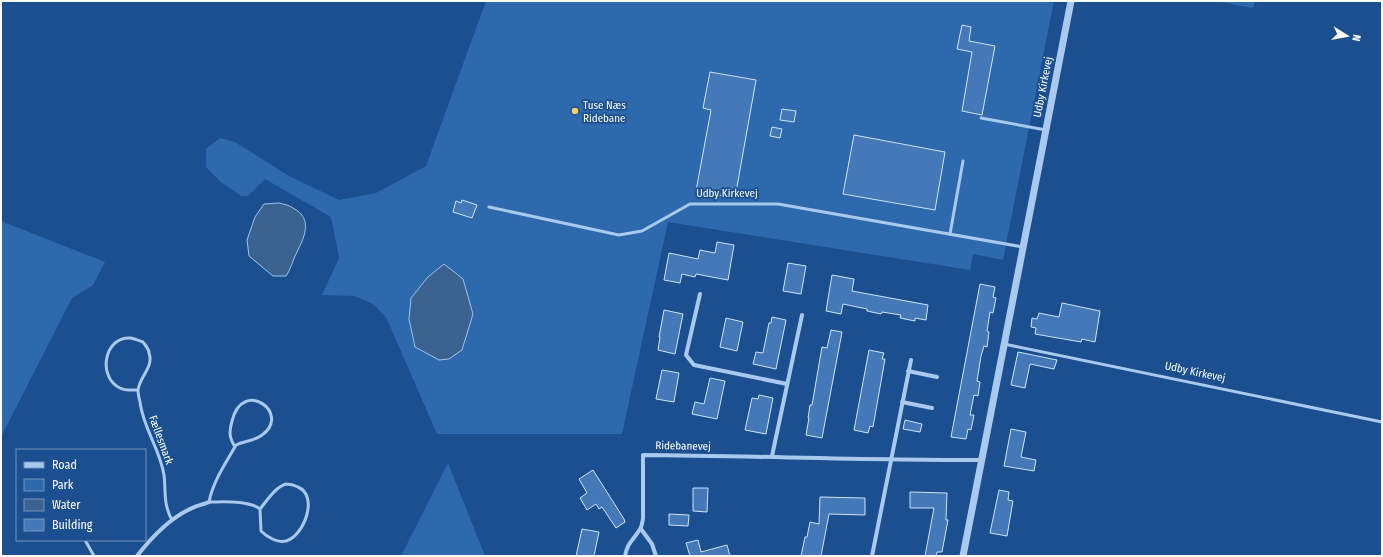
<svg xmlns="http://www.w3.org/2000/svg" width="1383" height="557" viewBox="0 0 1383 557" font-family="'Fira Sans Condensed',sans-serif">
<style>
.green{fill:#2e69ad}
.water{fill:#3c6290;stroke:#9cc4f0}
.building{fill:#4478b7;stroke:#cfe3fa}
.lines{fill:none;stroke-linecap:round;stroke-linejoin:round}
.service{stroke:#a9c9ee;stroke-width:3}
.minor{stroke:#a9c9ee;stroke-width:4}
.tertiary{stroke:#a9c9ee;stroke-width:7}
.poi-dot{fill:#ffd166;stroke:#1b4f8f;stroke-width:1.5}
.labels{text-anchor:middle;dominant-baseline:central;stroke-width:3.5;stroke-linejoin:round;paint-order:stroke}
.street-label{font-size:11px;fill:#fff;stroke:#1b4f8f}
.poi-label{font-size:11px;fill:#fff;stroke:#1b4f8f;text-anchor:start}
</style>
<rect width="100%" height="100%" fill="#1b4f8f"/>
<g class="green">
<path d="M486,1H1054L1003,260L973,254L970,270L668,222L622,434H437L386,317L373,304L354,296L322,295L339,258L331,217L265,179L248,196H241L221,182L206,167V149L220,138L235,142L289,176L339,200L376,193L426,166Z"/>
<path d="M1215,1H1255L1253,8Z"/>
<path d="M1,221L105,262L93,285L72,298L1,437Z"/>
<path d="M448,463L485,556H401Z"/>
</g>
<g class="water">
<path d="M279,203C283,204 289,205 293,208C314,219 304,238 296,254C292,262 291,269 286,276H273L249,256L247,240L255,217L264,204Z"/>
<path d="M444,264L463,279L473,314L462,350L449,359L439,360L415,347L409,319L411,298L428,277Z"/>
</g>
<g class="building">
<path d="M962,25L971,27L969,41L995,46L982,115L962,111L972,52L957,49Z"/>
<path d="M710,72L756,80L735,198L696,191L711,110L703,108Z"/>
<path d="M782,109L796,111L794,122L780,120Z"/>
<path d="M772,127L782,129L780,138L770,136Z"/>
<path d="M854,135L945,152L935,210L843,194Z"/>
<path d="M462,200L477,205L472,218L453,212L456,201L461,203Z"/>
<path d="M717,242L734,245L728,280L696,274L695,277L682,274L680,283L664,280L669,253L698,259L700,250L715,253Z"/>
<path d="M788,263L806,266L801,294L783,291Z"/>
<path d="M832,275L854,279L852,291L928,305L926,320L915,318V321L900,318L901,315L882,312L881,314L867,311V309L843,304L841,314L826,311Z"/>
<path d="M980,284L995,287L993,297L996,298L993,313L990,312L987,331L989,332L987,347L984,346L981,356L977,381L980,382L978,396L974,395L970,415H974L971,430L968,429L966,439L951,437Z"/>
<path d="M1062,303L1100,311L1095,342L1082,339L1081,342L1035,334L1036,328L1031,327L1032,318L1037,319L1039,313L1059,317Z"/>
<path d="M664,310L683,314L675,354L658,350L660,337H659Z"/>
<path d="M772,317L786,320L776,369L753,364L756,352L763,353L769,323H771Z"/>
<path d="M726,318L743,322L737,351L720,347Z"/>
<path d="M831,330L842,332L822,438L806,435L809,418H808L810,405H812L822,347L827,348Z"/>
<path d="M869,350L884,353L882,359H885L873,427L870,426L868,433L854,430Z"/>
<path d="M1018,352L1057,360L1054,369L1030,364L1025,388L1011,385Z"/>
<path d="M662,370L679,373L674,402L656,399Z"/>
<path d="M710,378L725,381L717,419L692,414L695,402L704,404Z"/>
<path d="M759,395L773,398L766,434L745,430L752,398L758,399Z"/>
<path d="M905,420L922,424L920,432L903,429Z"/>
<path d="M1011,429L1026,432L1021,457L1036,460L1034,471L1004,466Z"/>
<path d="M593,470L624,519L625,522L616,528L602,507L599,509L596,504L587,510L580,498L587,493L579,479Z"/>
<path d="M693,488H708L707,512L693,511Z"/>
<path d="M999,490L1009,492L1008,500L1013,501L1007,536L990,533Z"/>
<path d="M910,492L947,493L946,520H948L942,552H937L936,556H925L934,508H910Z"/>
<path d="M820,497L865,498V515L829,514L821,556H801L805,537H807L810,522L819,524Z"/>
<path d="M669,514L689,515L688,526L669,525Z"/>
<path d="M582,529L599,532L594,556H576Z"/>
<path d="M698,540L701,552L727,545L730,556H690L686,543Z"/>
</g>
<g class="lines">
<g class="service">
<path d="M981,118L1046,130"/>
<path d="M489,207L619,235L642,231L690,204H778L1023,247"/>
<path d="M950,234L963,161"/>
<path d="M1004,344L1382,422"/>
<path d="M138,390C133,390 125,391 120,388C97,377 104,336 131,338C135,339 140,341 143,342C145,345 149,349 149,353C154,367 140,376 138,390C138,394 139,398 140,402C143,428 160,449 164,475C166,491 163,504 172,520"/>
<path d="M235,447C229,437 229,432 232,421C243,377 292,414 262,435C254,441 245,441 236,445C226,463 213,481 209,502C224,502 248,500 260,509L261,531C267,537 277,543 286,541C304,536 319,496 298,487C294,485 290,484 286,484C275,487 266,502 260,509"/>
<path d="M85,540L94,556"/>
</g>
<g class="minor">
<path d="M700,294L686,355L694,365L787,384"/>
<path d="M908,371L937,377"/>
<path d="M902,402L932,408"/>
<path d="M772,456L802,315"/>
<path d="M641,529L652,544L656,556"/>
<path d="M137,556C151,538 168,520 188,510C195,506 202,505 209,502"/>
<path d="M625,556C628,541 633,541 640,529C642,527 642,522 643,519V455C756,456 869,460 982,460"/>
<path d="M872,556L911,360"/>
</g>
<path class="tertiary" d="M963,556L1071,1"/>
</g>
<circle class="poi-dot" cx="575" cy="111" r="4"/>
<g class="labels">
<g class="street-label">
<text transform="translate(1043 87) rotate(-79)">Udby Kirkevej</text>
<text x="727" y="193">Udby Kirkevej</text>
<text transform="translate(1195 372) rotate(12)">Udby Kirkevej</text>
<text transform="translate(161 440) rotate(70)">Fællesmark</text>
<text transform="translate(683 446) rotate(1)">Ridebanevej</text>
</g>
<g class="poi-label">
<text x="583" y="105">Tuse Næs<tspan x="583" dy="13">Ridebane</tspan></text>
</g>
</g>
<rect width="1383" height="557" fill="none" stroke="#ffffff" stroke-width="4"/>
<rect x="16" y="449" width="130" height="92" fill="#1b4f8f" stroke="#7695bc"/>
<rect x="24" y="462" width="20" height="6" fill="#a9c9ee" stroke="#7695bc"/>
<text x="52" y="469" font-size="12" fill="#ffffff">Road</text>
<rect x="24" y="479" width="20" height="12" fill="#2e69ad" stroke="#7695bc"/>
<text x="52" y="489" font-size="12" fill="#ffffff">Park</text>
<rect x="24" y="499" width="20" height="12" fill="#3c6290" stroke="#7695bc"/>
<text x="52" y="509" font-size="12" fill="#ffffff">Water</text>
<rect x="24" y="519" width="20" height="12" fill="#4478b7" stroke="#7695bc"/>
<text x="52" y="529" font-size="12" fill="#ffffff">Building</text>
<g transform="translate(1347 36) rotate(101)" stroke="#1b4f8f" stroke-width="3" paint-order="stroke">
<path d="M0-3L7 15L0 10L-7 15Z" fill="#ffffff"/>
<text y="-6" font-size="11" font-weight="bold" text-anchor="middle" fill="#ffffff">N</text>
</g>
</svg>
